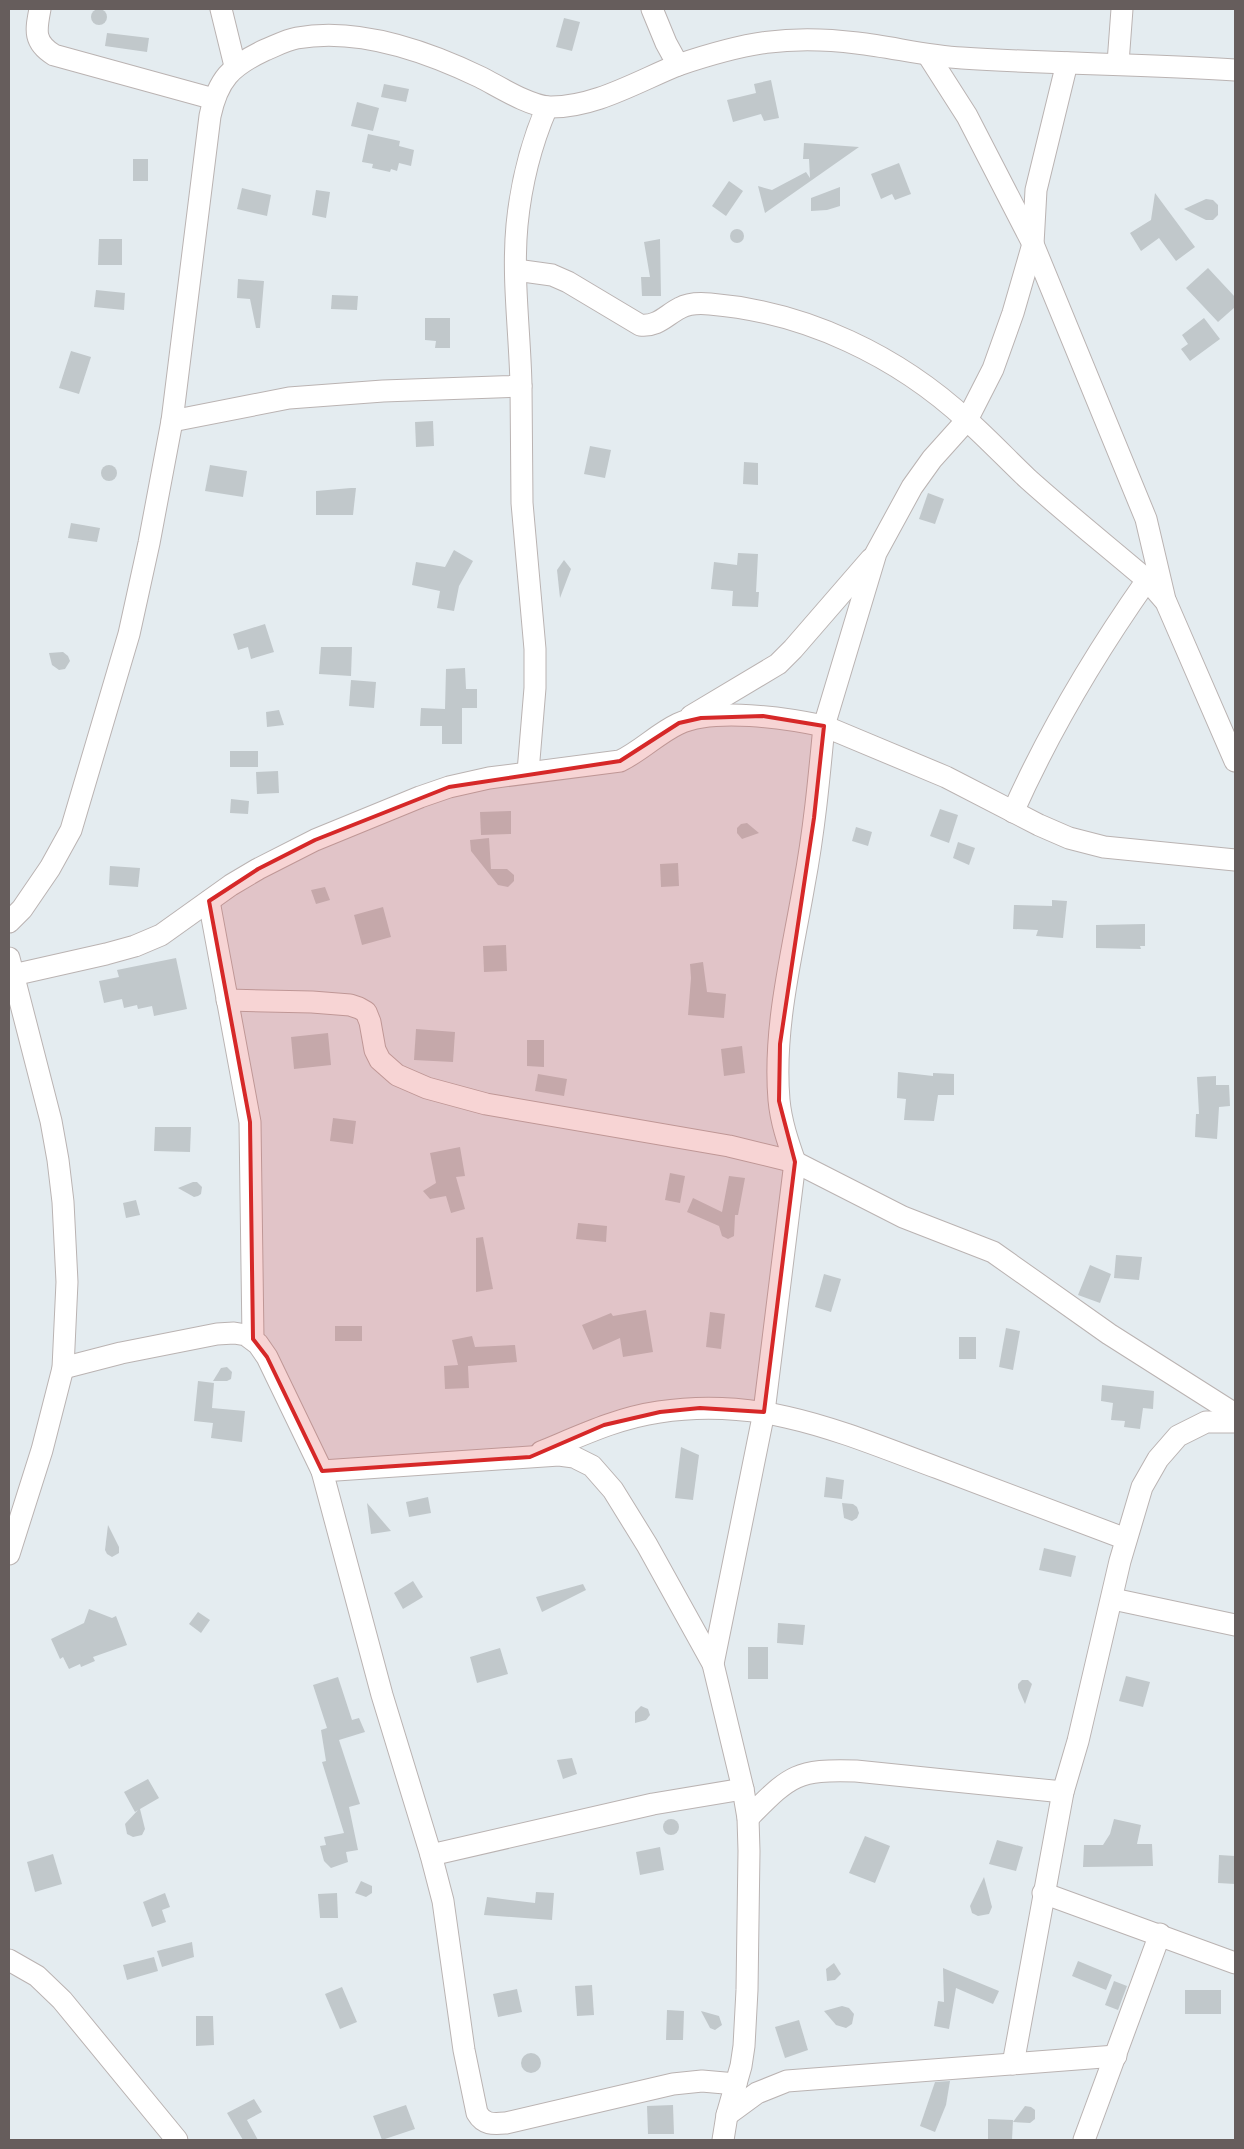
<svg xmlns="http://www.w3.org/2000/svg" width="1244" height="2149" viewBox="0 0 1244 2149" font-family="'Asap Condensed',sans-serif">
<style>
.building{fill:#c1c8cb}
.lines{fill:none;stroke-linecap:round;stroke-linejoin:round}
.minor-casing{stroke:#bab3b2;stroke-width:23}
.minor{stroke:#fff;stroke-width:21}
.marked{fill:#d62828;fill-opacity:0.2;stroke:#d62828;stroke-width:4;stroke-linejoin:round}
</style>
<rect width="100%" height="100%" fill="#e4ecf0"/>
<g class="building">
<circle cx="99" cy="17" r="8"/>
<path d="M564,18L580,22L572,51L556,47Z"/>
<path d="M107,33L149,38L147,52L105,46Z"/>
<path d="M771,80L779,118L764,121L761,114L733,122L727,100L756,93L754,84Z"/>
<path d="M384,84L409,89L406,102L381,97Z"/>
<path d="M357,102L379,108L373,131L351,126Z"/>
<path d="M368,134L400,141L399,146L414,150L411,166L399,163L397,171L391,169L390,172L372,168L373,164L362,162Z"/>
<path d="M804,143L859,147L765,213L758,186L772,190L806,172L810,178L809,159H803Z"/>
<rect x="133" y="159" width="15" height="22"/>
<path d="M899,163L911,194L895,200L892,194L881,199L871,174Z"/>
<path d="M729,181L743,191L726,216L712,206Z"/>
<path d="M840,187V206L827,210L811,211V198Z"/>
<path d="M242,188L271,195L267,216L237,209Z"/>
<path d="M316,190L330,192L326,218L312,215Z"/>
<path d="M1155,193L1195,247L1176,261L1159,238L1141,251L1130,233L1151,220Z"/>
<path d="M1206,199L1213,200L1218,205V215L1213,220H1206L1184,209Z"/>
<circle cx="737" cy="236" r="7"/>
<path d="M99,239H122V265H98Z"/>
<path d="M660,239L661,296H642L641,277H650L644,242Z"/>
<path d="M1208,268L1235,297V307L1218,322L1186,288Z"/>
<path d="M238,279L264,281L260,328H256L250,299L237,298Z"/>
<path d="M96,290L125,293L124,310L94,307Z"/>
<path d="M332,295L358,296L357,310L331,309Z"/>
<path d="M425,318H450V348H435L436,341L425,340Z"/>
<path d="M1204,318L1220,339L1190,361L1181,349L1188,344L1182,335Z"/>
<path d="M71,351L91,357L79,394L59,388Z"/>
<path d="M433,421L434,446L416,447L415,422Z"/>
<path d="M590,446L611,450L605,478L584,474Z"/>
<path d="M744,462L758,463V485L743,484Z"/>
<circle cx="109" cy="473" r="8"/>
<path d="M210,465L247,471L243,497L205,491Z"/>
<path d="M351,488H356L353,515H316V491Z"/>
<path d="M928,493L944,499L935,524L919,519Z"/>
<path d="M71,523L100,528L97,542L68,538Z"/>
<path d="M454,550L473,561L459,586L454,611L437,608L440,591L412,585L416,562L445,567Z"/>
<path d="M738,553L758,554L756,592H759L758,607L732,606L733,591L711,589L714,562L737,565Z"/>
<path d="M564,560L571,569L560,598L557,570Z"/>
<path d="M265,624L274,652L251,659L248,647L238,650L233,634Z"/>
<path d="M321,647H352L351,676L319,674Z"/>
<path d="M63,652L68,656L70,661L65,669L59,670L52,665L49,653Z"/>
<path d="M465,668L466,689H477V708H462V744H442V726H420L421,708L445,709L446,669Z"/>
<path d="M351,680L376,682L374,708L349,706Z"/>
<path d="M279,710L284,725L267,727L266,712Z"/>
<rect x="230" y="751" width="28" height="16"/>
<path d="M278,771L279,793L257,794L256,772Z"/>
<path d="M231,799L249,801L248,814L230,813Z"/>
<path d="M940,809L958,815L949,843L930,836Z"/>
<path d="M511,811V834L481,835L480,812Z"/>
<path d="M747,823L759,833L742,839L737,833V828L741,824Z"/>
<path d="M856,827L872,832L868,846L852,841Z"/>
<path d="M489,838L491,869H507L514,875V881L508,887L498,885L471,851L470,840Z"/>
<path d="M958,842L975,848L969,865L953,858Z"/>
<path d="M678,863L679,886L661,887L660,864Z"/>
<path d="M110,866L140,868L138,887L109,885Z"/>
<path d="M325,887L330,900L316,904L311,890Z"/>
<path d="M1052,900L1067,901L1063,938L1036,936L1038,930L1013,929L1014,905L1052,906Z"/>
<path d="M383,907L391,937L362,945L354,915Z"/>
<path d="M1145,924V946H1140L1141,949L1096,948V925Z"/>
<path d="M506,945L507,971L484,972L483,946Z"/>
<path d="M176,958L187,1009L154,1016L152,1006L138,1009L137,1005L124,1008L122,999L104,1003L99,981L119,977L117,970Z"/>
<path d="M703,962L707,992L726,994L724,1018L688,1015L691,978L690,964Z"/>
<path d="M416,1029L455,1032L453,1062L414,1060Z"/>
<path d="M328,1033L331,1065L294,1069L291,1037Z"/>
<path d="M527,1040H544V1067L527,1066Z"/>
<path d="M742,1046L745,1073L724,1076L721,1049Z"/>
<path d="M898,1072L933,1076V1073L954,1074V1095H938L934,1121L904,1120L906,1099L897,1098Z"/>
<path d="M538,1074L567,1079L564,1096L535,1091Z"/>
<path d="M1216,1076V1085H1229L1230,1106L1219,1107L1217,1139L1195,1137L1196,1114H1199L1197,1077Z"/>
<path d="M333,1118L356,1121L353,1144L330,1141Z"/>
<path d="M155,1127H191L190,1152L154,1151Z"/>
<path d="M460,1147L465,1176L456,1177L465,1209L451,1213L446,1196L430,1199L423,1191L436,1183L430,1153Z"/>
<path d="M670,1173L685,1176L680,1203L665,1200Z"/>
<path d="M729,1176L745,1178L738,1215H735L734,1236L728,1239L722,1236L719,1226L687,1212L693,1198L722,1212Z"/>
<path d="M193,1182H197L202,1187L201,1194L198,1196L194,1197L178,1188Z"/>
<path d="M136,1200L140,1215L126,1218L123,1203Z"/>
<path d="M578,1223L607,1226L606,1242L576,1239Z"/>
<path d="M483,1237L493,1289L476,1292V1238Z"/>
<path d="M1116,1255L1142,1257L1139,1280L1114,1278Z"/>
<path d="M1090,1265L1111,1274L1100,1303L1078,1295Z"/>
<path d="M824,1274L841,1279L831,1312L815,1307Z"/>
<path d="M646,1310L653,1352L623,1357L620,1338L593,1350L582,1325L611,1313L613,1316Z"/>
<path d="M710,1312L725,1314L721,1349L706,1347Z"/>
<rect x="335" y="1326" width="27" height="15"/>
<path d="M1006,1328L1020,1331L1013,1370L999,1367Z"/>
<path d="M472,1336L475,1347L515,1345L517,1362L468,1366L469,1388L445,1389L444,1366L458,1365L452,1340Z"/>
<rect x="959" y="1337" width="17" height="22"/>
<path d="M227,1367L232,1372L231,1379L227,1381H213L221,1368Z"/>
<path d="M198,1381L214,1383L212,1408L245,1411L242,1442L211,1438L213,1423L194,1421Z"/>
<path d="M1102,1385L1154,1391L1153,1409L1143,1408L1140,1429L1124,1427L1125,1421L1111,1420L1113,1403L1101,1401Z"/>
<path d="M681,1447L699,1455L693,1500L675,1498Z"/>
<path d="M826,1477L844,1480L842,1499L824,1497Z"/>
<path d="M428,1497L431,1513L409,1517L406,1502Z"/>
<path d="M367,1503L391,1531L371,1534Z"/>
<path d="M842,1503L853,1504L857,1507L859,1513L857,1518L852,1521L844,1518Z"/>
<path d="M108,1525L119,1547V1553L112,1557L107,1554L105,1550Z"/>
<path d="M1044,1548L1076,1556L1071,1577L1039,1570Z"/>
<path d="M413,1581L423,1597L403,1609L394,1593Z"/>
<path d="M583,1584L586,1590L542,1612L536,1597Z"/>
<path d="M89,1609L112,1618L116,1616L127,1645L93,1657L95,1661L81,1667L80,1664L69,1669L63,1657L60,1659L51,1639L84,1623Z"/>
<path d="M198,1612L210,1620L201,1633L189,1624Z"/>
<path d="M778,1623L805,1625L803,1645L777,1643Z"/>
<rect x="748" y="1647" width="20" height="32"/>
<path d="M500,1648L508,1674L477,1683L470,1657Z"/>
<path d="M1126,1676L1150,1682L1143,1707L1119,1701Z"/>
<path d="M338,1677L352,1720L359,1718L365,1732L339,1740L360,1804L349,1807L358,1850L346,1852L348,1862L331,1868L324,1861L320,1846L326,1845L324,1837L344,1833L322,1762L326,1761L321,1730L327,1728L313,1685Z"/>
<path d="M1022,1680H1028L1032,1684L1025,1704L1018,1688V1684Z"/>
<path d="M641,1706L648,1709L650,1715L646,1720L635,1723V1712Z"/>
<path d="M572,1758L577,1774L563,1779L557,1760Z"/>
<path d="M148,1779L159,1798L140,1809L145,1829L142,1835L133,1837L127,1834L125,1824L138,1810L135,1812L124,1792Z"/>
<circle cx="671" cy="1827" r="8"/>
<path d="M1114,1819L1141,1825L1137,1844H1152L1153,1866L1083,1867L1084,1845H1103L1110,1834Z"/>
<path d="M865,1836L890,1846L875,1883L849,1873Z"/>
<path d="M997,1840L1023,1847L1016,1871L989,1864Z"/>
<path d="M660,1847L664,1870L640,1875L636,1852Z"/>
<path d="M53,1854L62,1884L35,1892L27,1862Z"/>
<path d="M1219,1855L1235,1856V1884L1218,1883Z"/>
<path d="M984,1877L992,1907L989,1914L978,1916L972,1913L970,1906Z"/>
<path d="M361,1881L372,1886V1893L366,1897L355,1893Z"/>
<path d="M536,1892L554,1893L552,1920L484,1915L487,1897L535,1903Z"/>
<path d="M165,1893L170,1907L162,1910L166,1922L152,1927L143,1902Z"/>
<path d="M337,1893L338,1918H320L318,1894Z"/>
<path d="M192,1942L194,1957L162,1967L157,1951Z"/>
<path d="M154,1957L158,1971L127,1980L123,1965Z"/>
<path d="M1078,1961L1112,1975L1106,1990L1072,1976Z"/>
<path d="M834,1963L841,1974L835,1980L827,1981L826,1969Z"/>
<path d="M943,1968L999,1991L993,2004L956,1988L949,2029L934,2026L938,2001L944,2002Z"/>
<path d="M1114,1981L1127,1986L1118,2010L1105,2005Z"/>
<path d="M592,1985L594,2015L577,2016L575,1986Z"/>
<path d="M342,1987L357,2022L340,2029L325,1994Z"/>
<path d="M517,1989L522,2012L498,2017L493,1994Z"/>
<rect x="1185" y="1990" width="36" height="24"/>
<path d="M842,2006L849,2008L854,2014L852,2024L846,2028L836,2025L824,2011Z"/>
<path d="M667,2010L684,2011L683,2040H666Z"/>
<path d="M701,2011L719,2016L722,2025L715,2030L710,2028Z"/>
<path d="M196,2016H213L214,2045L196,2046Z"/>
<path d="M799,2020L808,2050L785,2058L775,2027Z"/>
<circle cx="531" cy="2063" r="10"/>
<path d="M950,2081L946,2105L935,2132L920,2126L935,2082Z"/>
<path d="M254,2099L262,2112L247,2120L258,2140H243L227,2113Z"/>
<path d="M406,2105L415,2129L382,2140L373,2116Z"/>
<path d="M673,2105L674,2134H648L647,2106Z"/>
<path d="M1025,2106L1031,2107L1035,2110V2119L1030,2123L1013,2122Z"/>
<path d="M988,2119L1013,2120L1012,2140H988Z"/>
</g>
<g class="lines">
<g class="minor-casing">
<g id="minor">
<path d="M40,9C36,30 33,42 54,55L214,99"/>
<path d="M221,9L235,66"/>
<path d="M928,55L967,116L1033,244L1146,519L1165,600"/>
<path d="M1118,63L1122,9"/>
<path d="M678,65C743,43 788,34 857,43C892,47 927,56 962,58C1053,64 1144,64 1235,70"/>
<path d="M516,270L552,275L568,282L640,325C658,327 666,315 680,308C689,303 700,303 710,304C806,312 898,356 968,421C989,440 1008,460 1028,479C1067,514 1107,546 1147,580L1166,602L1235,761"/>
<path d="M521,386L522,503L535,649V688L528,772"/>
<path d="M172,421L289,398L383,391L521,386C520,333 512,278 517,225C521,184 531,144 547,107"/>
<path d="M691,716L778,664L793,649L871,559"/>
<path d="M1013,812C1050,729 1095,654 1147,580"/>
<path d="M209,901L250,1122L253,1339"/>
<path d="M9,922L22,909L50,868L71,830L129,634L149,543L172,421L210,116C218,79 231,66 265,50C275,46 286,40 297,38C357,27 426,51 480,77C498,86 529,106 549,107C594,108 638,81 678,65L666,43L652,9"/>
<path d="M9,958L51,1121L58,1160L63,1202L67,1282L63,1368L42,1450L9,1554"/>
<path d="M13,975L106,954L135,946L161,935L231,885L258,869L315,840L420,797L449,787L489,778L620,761C641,751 657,734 678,724C714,707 786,718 824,726L876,553L912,487L932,459L967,420L993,369L1013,313L1033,244L1036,190L1067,63"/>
<path d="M227,1000L312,1002L350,1005L359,1008L366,1012L370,1022L375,1050L380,1060L397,1075L427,1088L486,1104L729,1146L795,1162L903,1217L993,1252L1109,1334L1235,1414"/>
<path d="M63,1368L121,1353L217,1334L234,1333L246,1335L258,1344L267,1357L322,1471L559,1455L574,1457L592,1466L613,1490L647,1545L713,1664L743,1789L748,1818L749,1851L747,1990L744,2046L741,2066L727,2115L723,2140"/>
<path d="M541,1452C580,1436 617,1418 659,1412C764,1396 843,1433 938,1468C1001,1492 1064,1515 1126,1539"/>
<path d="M322,1471L382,1695L431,1855L653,1804L743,1789"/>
<path d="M1113,1599L1235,1625"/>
<path d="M713,1664L764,1412L795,1162C788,1142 781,1122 779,1100C773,1028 792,955 804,885C814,832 819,779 824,726L946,777L1039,825L1069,838L1104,847L1235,860"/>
<path d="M748,1818C790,1776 795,1769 856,1771L1063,1792"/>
<path d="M431,1855L443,1901L464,2050L477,2113C484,2125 493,2124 506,2123L673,2084L702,2081L736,2084"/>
<path d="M1043,1893L1235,1963"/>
<path d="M9,1960L37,1976L62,2000L177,2140"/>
<path d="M1013,2064L1063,1792L1078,1741L1120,1561L1142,1487L1158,1459L1178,1436L1206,1422H1235"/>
<path d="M727,2115L757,2093L787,2081L1116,2056"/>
<path d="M1084,2140L1160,1934"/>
</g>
</g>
<use href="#minor" class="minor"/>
</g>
<path class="marked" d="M763,716L824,726L814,818L780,1044L779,1101L795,1162L764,1412L700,1408L660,1412L604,1425L530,1457L322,1471L267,1357L253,1339L250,1122L209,901L258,869L315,840L449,787L620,761L679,723L701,718Z"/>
<rect width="1244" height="2149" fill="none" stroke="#665d5c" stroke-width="20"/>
</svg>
